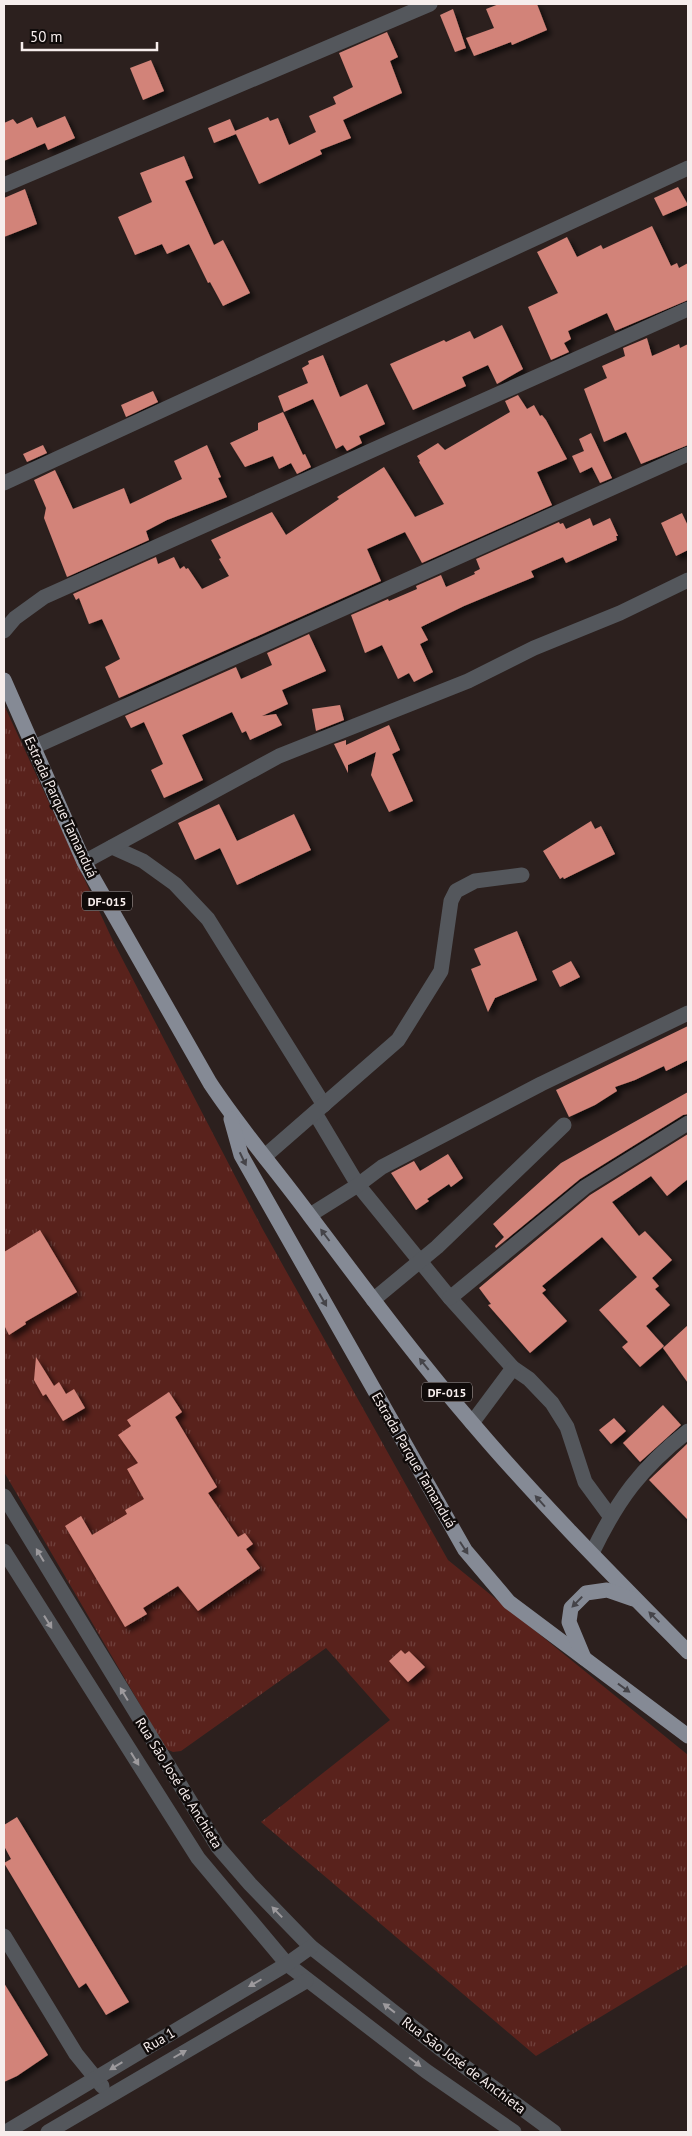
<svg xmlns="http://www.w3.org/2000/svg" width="692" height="2136" viewBox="0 0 692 2136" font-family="'PT Sans',sans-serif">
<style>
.grass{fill:url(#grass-tufts)}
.building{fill:#d28379;filter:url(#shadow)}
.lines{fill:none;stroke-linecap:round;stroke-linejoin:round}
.minor{stroke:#54575c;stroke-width:15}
.primary{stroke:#858a95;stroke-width:15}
.oneway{fill:#454449}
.oneway2{fill:#9d9a9d}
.labels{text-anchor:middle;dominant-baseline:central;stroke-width:5;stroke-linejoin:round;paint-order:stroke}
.shield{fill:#100b0a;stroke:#b1a9a8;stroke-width:1}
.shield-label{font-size:12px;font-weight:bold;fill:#f6edec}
.street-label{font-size:14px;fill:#f6edec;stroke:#100b0a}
</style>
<defs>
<pattern id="grass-tufts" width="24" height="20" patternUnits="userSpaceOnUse" patternTransform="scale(1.25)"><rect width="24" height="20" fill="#59221c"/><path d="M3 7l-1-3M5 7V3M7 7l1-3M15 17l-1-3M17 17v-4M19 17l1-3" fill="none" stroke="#71423d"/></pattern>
<filter id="shadow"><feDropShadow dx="4.5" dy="4.5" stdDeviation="2.5" flood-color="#0009"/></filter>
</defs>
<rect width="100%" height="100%" fill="#2c201e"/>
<path class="grass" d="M4,705L113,941L262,1228L448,1560L688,1755V1964L536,2056L261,1822L390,1720L326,1648L181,1751L173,1752L166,1749L4,1472Z"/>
<g class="building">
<path d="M499,4H537L547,30L512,45L511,42L474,56L466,38L494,28L486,9Z"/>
<path d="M453,9L466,48L455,52L440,15Z"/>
<path d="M387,32L398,57L390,61L402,93L343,120L351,138L320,150L322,154L259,184L236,134L214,143L208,128L230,119L235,131L268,117L270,121L278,118L289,145L316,132L309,116L336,104L333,97L353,87L339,53Z"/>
<path d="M151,60L164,91L143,100L130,68Z"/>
<path d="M65,116L75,138L48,150L45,143L4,161V123L13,119L17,124L32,117L37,128Z"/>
<path d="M184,156L193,178L185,181L214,245L223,240L250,293L223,306L210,282L208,283L189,244L167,254L162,244L135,255L118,217L152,202L140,173Z"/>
<path d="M678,187L688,205L663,216L654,198Z"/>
<path d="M25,189L37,224L4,237V198Z"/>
<path d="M652,226L671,266L677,263L679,268L688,263V300L615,331L607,313L568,331L571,339L564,343L569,352L551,360L528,307L558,293L537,252L567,237L577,257L601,245L603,249Z"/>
<path d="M502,325L523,369L497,384L488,365L462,377L466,386L413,410L390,364L444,340L446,342L470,331L474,339Z"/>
<path d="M647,338L652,356L679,344L680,348L688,344V445L641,464L626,432L604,442L584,389L607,378L602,366L625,356L623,348Z"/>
<path d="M323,355L340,397L367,384L385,424L359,436L362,443L347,451L343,445L336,449L313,399L284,412L278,396L308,383L302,368L309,364L308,361Z"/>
<path d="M153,391L158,402L126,417L121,405Z"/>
<path d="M518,395L527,409L534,405L540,416L542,415L546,420L567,459L537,472L552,505L422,563L405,532L367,549L381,581L119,698L105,667L120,659L102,619L89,624L79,598L76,600L73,594L156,557L158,564L174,557L180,569L184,566L186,569L188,568L202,589L229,576L219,559L221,558L211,540L272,512L286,535L339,499L337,497L384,467L415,517L444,504L419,462L420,461L417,456L438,443L445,450L510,412L505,401Z"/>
<path d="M283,412L303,455L305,454L311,467L297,474L291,463L279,469L273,456L245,467L230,443L258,430V423Z"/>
<path d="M591,433L612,478L600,483L592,467L580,473L572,456L584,451L579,439Z"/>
<path d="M43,445L47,453L27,462L23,454Z"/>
<path d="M207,445L221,477L218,478L227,497L167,520L146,531L149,540L67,577L44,518L46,508L34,480L55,470L73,509L124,488L130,504L182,479L174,461Z"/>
<path d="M682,513L688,526V550L676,556L661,523Z"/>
<path d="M590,518L593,526L610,518L618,536H616L617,540L566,563L563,557L531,571L534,577L464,606L421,627L428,640L420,644L433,672L414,682L409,673L398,679L382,645L365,653L351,615L388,599L389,601L417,589L416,586L441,575L446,587L475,574L474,572L480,569L476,559L559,522L560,524L563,523L566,529Z"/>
<path d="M309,634L326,671L282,690L288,704L262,716L276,714L282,725L250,740L246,731L242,733L232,712L182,735L203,780L164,798L151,770L163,764L144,722L131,728L125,716L236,667L241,679L272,665L267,653Z"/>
<path d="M340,705L344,720L316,731L312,709Z"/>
<path d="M389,725L400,750L392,754L413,801L389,812L371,775L376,752L348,765V773L334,744L346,740V745Z"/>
<path d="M219,804L237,841L294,814L311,850L237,885L220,848L195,860L178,823Z"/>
<path d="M591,821L595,829L601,826L615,854L564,879L563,877L560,879L543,851Z"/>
<path d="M517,931L537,980L495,998L488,1012L471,969L481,965L474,949Z"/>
<path d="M571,961L580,977L560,987L552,971Z"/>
<path d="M688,1026V1060L666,1071L664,1066L635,1080L615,1087L617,1091L595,1105L569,1117L556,1090Z"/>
<path d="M688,1092V1114L683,1115L580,1179L496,1248L495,1246L504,1237L493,1224L561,1163Z"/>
<path d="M688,1134V1179L667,1196L651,1176L612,1202L639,1236L645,1231L672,1260L652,1278L659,1286L655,1289L670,1305L646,1326L664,1346L640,1367L622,1347L628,1342L599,1310L637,1277L602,1237L542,1286L546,1290L542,1293L567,1321L530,1353L488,1305L491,1304L479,1288L590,1195Z"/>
<path d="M448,1154L463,1178L451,1187L449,1184L427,1199L429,1201L416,1210L391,1173L414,1161L420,1171Z"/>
<path d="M40,1230L77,1292L25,1322L26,1324L9,1335L4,1325V1252Z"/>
<path d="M688,1325V1383L663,1348Z"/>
<path d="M36,1357L54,1386L59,1382L66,1394L74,1389L85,1408L63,1421L46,1394L43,1396L34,1380Z"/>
<path d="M169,1392L182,1412L175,1417L217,1487L208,1493L238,1537L245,1533L253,1544L246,1549L260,1568L198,1611L178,1586L143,1608L147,1614L125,1627L65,1526L81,1516L92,1535L127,1514L125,1510L144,1499L127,1469L138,1463L118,1435L131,1426L127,1420Z"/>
<path d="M663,1405L681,1425L640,1462L623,1443Z"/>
<path d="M614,1418L626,1431L611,1444L599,1430Z"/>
<path d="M688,1443V1520L649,1480Z"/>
<path d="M401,1650L405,1654L409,1651L425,1667L408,1682L389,1661Z"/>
<path d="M17,1817L129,2002L106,2015L86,1983L79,1988L4,1863L11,1859L4,1846V1825Z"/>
<path d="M4,1983L48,2055L17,2076L4,2082Z"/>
</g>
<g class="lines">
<g class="minor">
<path d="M4,185L430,4"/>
<path d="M4,483L688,168"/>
<path d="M4,631L15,618L44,597L688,309"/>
<path d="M34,747L688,454"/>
<path d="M112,847L143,861L175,884L208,919L324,1105"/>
<path d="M84,862L279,756L468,681L534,648L620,613L688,580"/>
<path d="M315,1113L358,1185L450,1298L513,1368L529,1379L552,1403L567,1427L585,1482L610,1516"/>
<path d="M265,1156L398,1040L441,971L451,901L456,891L475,881L522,875"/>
<path d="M310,1215L358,1185L382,1167L541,1084L688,1013"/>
<path d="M450,1298L585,1187L688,1123"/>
<path d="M373,1300L437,1247L564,1125"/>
<path d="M472,1423L513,1368"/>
<path d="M4,1496L218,1847L250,1884L311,1947L442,2050L554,2132"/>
<path d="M4,1551L198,1858L287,1964L426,2071L514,2132"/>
<path d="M592,1553C618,1499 641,1468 688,1431"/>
<path d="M4,1936L76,2054L102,2086"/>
<path d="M6,2132L287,1964L311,1947"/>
<path d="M48,2132L306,1981"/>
</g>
<g class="primary">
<path d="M4,680L84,862L210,1083C241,1130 277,1171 310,1216C363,1286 415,1357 473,1424C541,1504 615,1578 688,1652"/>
<path d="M231,1119L241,1155L465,1550L509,1602L688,1736"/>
<path d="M584,1658L569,1622L571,1608L586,1593L607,1590L633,1599"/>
</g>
</g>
<defs><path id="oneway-solid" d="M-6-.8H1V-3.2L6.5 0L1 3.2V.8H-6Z" transform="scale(1.25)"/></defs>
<g class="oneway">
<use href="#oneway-solid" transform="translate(243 1159) rotate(64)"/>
<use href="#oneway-solid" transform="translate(325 1235) rotate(-127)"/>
<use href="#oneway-solid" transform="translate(323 1300) rotate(60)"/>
<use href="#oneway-solid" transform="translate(424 1364) rotate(-129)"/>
<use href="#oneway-solid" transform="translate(540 1501) rotate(-132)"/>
<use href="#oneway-solid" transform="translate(464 1548) rotate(57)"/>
<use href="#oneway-solid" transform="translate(577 1602) rotate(134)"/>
<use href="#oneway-solid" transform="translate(654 1617) rotate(-135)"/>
<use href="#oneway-solid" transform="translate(624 1688) rotate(36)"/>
</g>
<g class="oneway2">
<use href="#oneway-solid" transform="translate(40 1555) rotate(-121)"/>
<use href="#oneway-solid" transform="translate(48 1622) rotate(58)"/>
<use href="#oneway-solid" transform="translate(124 1694) rotate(-121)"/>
<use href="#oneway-solid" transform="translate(135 1759) rotate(58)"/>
<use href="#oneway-solid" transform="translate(277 1912) rotate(-134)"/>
<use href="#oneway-solid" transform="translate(255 1983) rotate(150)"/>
<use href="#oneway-solid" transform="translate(389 2008) rotate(-142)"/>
<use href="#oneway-solid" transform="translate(180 2054) rotate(-30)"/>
<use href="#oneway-solid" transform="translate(415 2062) rotate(37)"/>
<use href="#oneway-solid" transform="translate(116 2066) rotate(149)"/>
</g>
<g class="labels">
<g class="shield">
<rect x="82" y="891.5" width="50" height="19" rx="4"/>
<rect x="422" y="1382.5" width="50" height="19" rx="4"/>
</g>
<g class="shield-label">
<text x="107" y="901">DF-015</text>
<text x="447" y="1392">DF-015</text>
</g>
<g class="street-label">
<text transform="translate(61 807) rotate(65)">Estrada Parque Tamanduá</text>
<text transform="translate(414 1460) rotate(60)">Estrada Parque Tamanduá</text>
<text transform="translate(179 1783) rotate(58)">Rua São José de Anchieta</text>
<text transform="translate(159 2040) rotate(-31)">Rua 1</text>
<text transform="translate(464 2065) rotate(37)">Rua São José de Anchieta</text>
</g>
</g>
<rect width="692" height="2136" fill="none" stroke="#f6edec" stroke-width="10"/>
<path d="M22 42v8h135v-8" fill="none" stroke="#f6edec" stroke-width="2.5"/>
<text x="30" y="42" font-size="15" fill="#f6edec" stroke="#100b0a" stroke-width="4" paint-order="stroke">50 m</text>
</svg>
